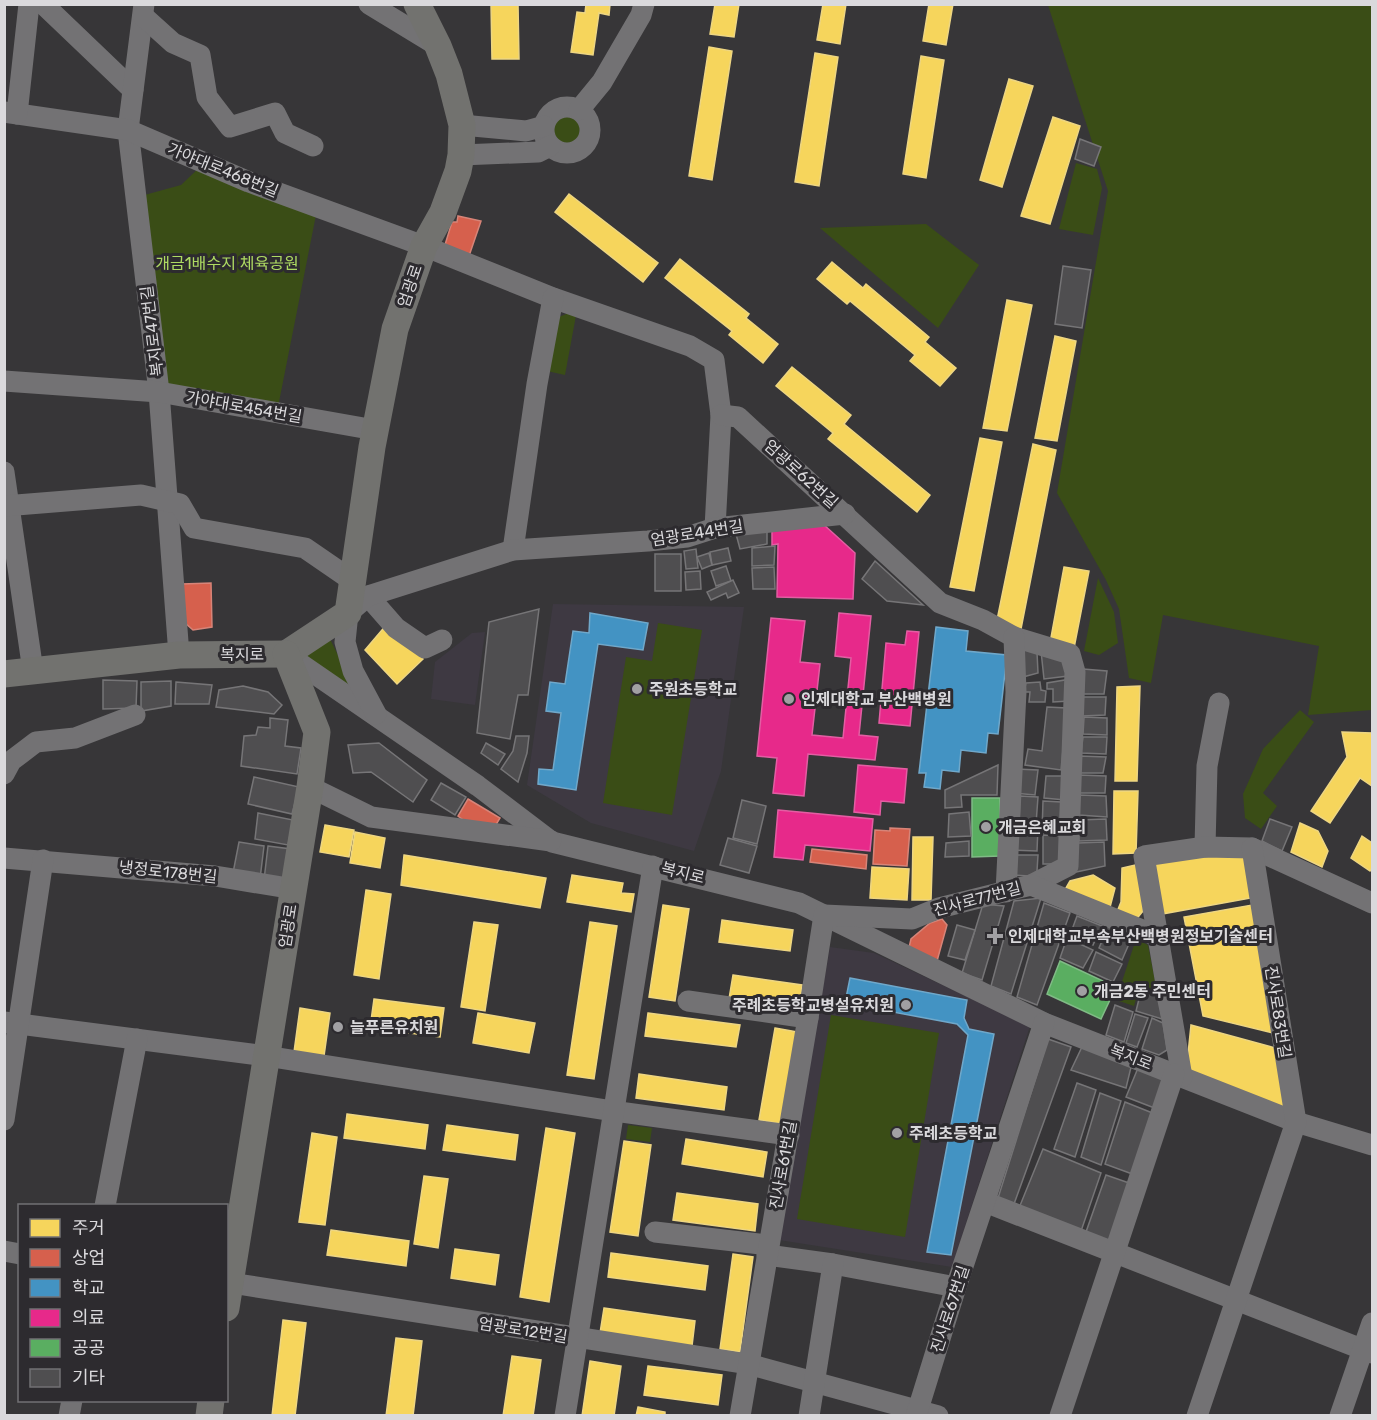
<svg xmlns="http://www.w3.org/2000/svg" width="1377" height="1420" viewBox="0 0 1377 1420" font-family="Rubik,'Noto Sans KR',sans-serif">
<style>
.built{fill:#3e3942}
.green{fill:#3a4d16}
.homes{fill:#f6d55c;stroke:#eed682;stroke-width:1.5}
.shops{fill:#d6604d;stroke:#d78478;stroke-width:1.5}
.schools{fill:#4393c3;stroke:#70a8ca;stroke-width:1.5}
.health{fill:#e7298a;stroke:#e35ea3;stroke-width:1.5}
.public{fill:#5aae61;stroke:#80bb86;stroke-width:1.5}
.building{fill:#4f4e50;stroke:#767577;stroke-width:1.5}
.lines{fill:none;stroke-linecap:round;stroke-linejoin:round}
.minor{stroke:#737274;stroke-width:21}
.major{stroke:#72726f;stroke-width:27}
.poi-dot{fill:#a1a0a3;stroke:#2d2b2f;stroke-width:2}
.labels{text-anchor:middle;dominant-baseline:central;stroke-width:6;stroke-linejoin:round;paint-order:stroke}
.street-label{font-size:16px;fill:#dad9dc;stroke:#2d2b2f}
.park-label{font-size:16px;fill:#aeda62;stroke:#2d2b2f}
.poi-label{font-size:16px;font-weight:bold;fill:#dad9dc;stroke:#2d2b2f;text-anchor:start}
</style>
<rect width="100%" height="100%" fill="#373638"/>
<g class="built">
<path d="M553,604L744,607L721,771L694,851L591,823L527,785Z"/>
<path d="M485,632L475,705L431,699L435,662L472,633Z"/>
<path d="M830,947L874,953L1030,1026L952,1267L779,1240Z"/>
</g>
<g class="green">
<path d="M1048,5H1372V710L1308,715L1319,646L1163,615L1151,683L1129,678L1119,609L1106,580L1057,493L1108,191Z"/>
<circle cx="567" cy="130" r="13"/>
<path d="M1076,163L1097,169L1102,188L1093,235L1059,229Z"/>
<path d="M201,166L316,215L278,407L164,385L141,196L181,185Z"/>
<path d="M926,224L979,265L938,328L820,228Z"/>
<path d="M577,310L565,375L547,371L556,318Z"/>
<path d="M1098,578L1114,612L1118,643L1099,655L1084,651Z"/>
<path d="M658,623L702,630L672,815L603,803L626,657L652,661Z"/>
<path d="M328,635L361,702L305,658Z"/>
<path d="M1300,710L1314,722L1263,793L1277,806L1261,829L1245,818L1243,794L1263,749Z"/>
<path d="M1136,939L1148,945L1157,991L1139,988L1134,1006L1116,1000Z"/>
<path d="M831,1015L939,1033L905,1237L797,1219Z"/>
<path d="M628,1125L652,1128L650,1142L626,1139Z"/>
</g>
<g class="homes">
<path d="M491,4H518L519,59H492Z"/>
<path d="M586,4H610L609,15L599,13L593,55L571,52L577,12L585,13Z"/>
<path d="M715,4H739L734,37L710,34Z"/>
<path d="M823,4H846L840,44L817,40Z"/>
<path d="M929,4H953L946,45L923,41Z"/>
<path d="M709,47L732,51L712,180L689,176Z"/>
<path d="M815,53L838,57L819,186L795,182Z"/>
<path d="M921,56L944,60L926,178L903,174Z"/>
<path d="M1009,79L1033,86L1002,187L980,180Z"/>
<path d="M1053,117L1080,126L1050,224L1021,216Z"/>
<path d="M569,194L658,263L643,282L555,212Z"/>
<path d="M680,259L749,314L746,318L778,344L763,363L729,335L732,331L665,278Z"/>
<path d="M832,262L863,288L866,284L929,337L925,342L956,368L940,386L910,361L915,355L850,301L847,304L817,279Z"/>
<path d="M1007,300L1032,305L1007,431L983,428Z"/>
<path d="M1055,336L1076,341L1057,441L1035,438Z"/>
<path d="M792,367L851,415L844,424L930,495L917,512L828,439L833,433L776,386Z"/>
<path d="M980,438L1002,442L974,591L950,587Z"/>
<path d="M1033,444L1056,450L1021,629L996,625Z"/>
<path d="M1064,567L1089,571L1074,648L1050,643Z"/>
<path d="M387,624L423,659L397,684L365,650Z"/>
<path d="M1140,686L1137,781H1115L1117,687Z"/>
<path d="M1342,732L1372,733V786L1360,778L1330,823L1311,811L1347,757Z"/>
<path d="M1114,791H1138L1136,853L1113,854Z"/>
<path d="M1300,823L1318,831L1328,851L1322,867L1291,852Z"/>
<path d="M325,825L354,830L349,857L320,852Z"/>
<path d="M355,832L385,838L380,868L350,863Z"/>
<path d="M1362,836L1372,843V868L1370,871L1351,858Z"/>
<path d="M913,837H933L931,900H912Z"/>
<path d="M1244,849L1251,898L1162,914L1155,862Z"/>
<path d="M404,855L546,878L540,908L401,885Z"/>
<path d="M1140,864L1143,911L1134,922L1116,914L1121,902L1122,868Z"/>
<path d="M872,867L909,869L907,900L870,898Z"/>
<path d="M572,875L623,883L621,893L634,894L631,912L567,902Z"/>
<path d="M1093,875L1115,888L1109,911L1063,893L1070,881Z"/>
<path d="M366,890L391,894L379,979L354,975Z"/>
<path d="M663,905L689,909L675,1001L649,997Z"/>
<path d="M1252,905L1273,1033L1203,1016L1184,917Z"/>
<path d="M722,920L793,930L790,951L719,942Z"/>
<path d="M474,922L498,925L485,1011L461,1007Z"/>
<path d="M590,922L617,926L594,1079L567,1075Z"/>
<path d="M733,975L802,985L799,1010L729,999Z"/>
<path d="M374,999L444,1008L440,1037L370,1028Z"/>
<path d="M300,1008L330,1013L324,1056L294,1052Z"/>
<path d="M478,1013L535,1023L529,1053L473,1043Z"/>
<path d="M648,1013L740,1025L736,1047L645,1036Z"/>
<path d="M1191,1025L1279,1049L1290,1098L1282,1107L1192,1074L1187,1064Z"/>
<path d="M775,1028L798,1032L782,1124L759,1120Z"/>
<path d="M639,1074L727,1087L724,1110L636,1098Z"/>
<path d="M347,1114L428,1125L425,1149L344,1138Z"/>
<path d="M447,1125L518,1135L515,1160L443,1150Z"/>
<path d="M546,1128L575,1133L549,1302L520,1297Z"/>
<path d="M312,1133L337,1137L325,1225L299,1222Z"/>
<path d="M686,1139L767,1152L763,1177L682,1164Z"/>
<path d="M624,1141L651,1145L638,1236L610,1232Z"/>
<path d="M424,1176L448,1179L438,1248L414,1244Z"/>
<path d="M677,1193L758,1204L755,1231L673,1220Z"/>
<path d="M331,1230L409,1241L406,1266L327,1255Z"/>
<path d="M455,1249L499,1255L495,1285L451,1278Z"/>
<path d="M611,1253L708,1266L705,1290L608,1277Z"/>
<path d="M733,1254L753,1257L740,1352L720,1349Z"/>
<path d="M604,1308L695,1321L692,1346L600,1333Z"/>
<path d="M283,1320L306,1323L295,1416H272Z"/>
<path d="M396,1338L422,1341L413,1416H386Z"/>
<path d="M512,1356L541,1360L533,1416H503Z"/>
<path d="M590,1361L621,1366L614,1416H582Z"/>
<path d="M648,1366L722,1375L718,1405L644,1395Z"/>
<path d="M638,1407L665,1412V1416H636Z"/>
</g>
<g class="shops">
<path d="M458,216L481,221L469,256L444,248L452,222H457Z"/>
<path d="M211,583L212,627L193,630L185,623L182,584Z"/>
<path d="M468,799L500,818L494,828L466,822L458,816Z"/>
<path d="M890,828L910,829L907,866L873,864L875,830L890,831Z"/>
<path d="M812,849L867,855L866,869L810,862Z"/>
<path d="M942,919L947,925L937,961L908,952L911,939L930,923Z"/>
</g>
<g class="schools">
<path d="M590,613L648,623L643,650L598,644L576,790L538,784L539,769L553,770L561,713L546,711L550,682L565,684L573,631L589,633Z"/>
<path d="M936,627L968,631L966,651L1007,655L998,734L988,733L986,753L961,750L959,772L942,770L940,789L924,787L926,773H919Z"/>
<path d="M850,978L967,1000L964,1018L969,1029L994,1034L951,1255L927,1252L968,1035L957,1024L845,1003Z"/>
</g>
<g class="health">
<path d="M823,524L855,553L853,599L777,597L778,544L772,545V526Z"/>
<path d="M839,613L871,616L859,735L878,737L875,760L808,754L804,796L773,793L777,758L757,756L771,618L805,621L800,662L820,664L812,735L843,738L851,658L835,656Z"/>
<path d="M907,631L919,632L910,726L879,723L886,643L905,645Z"/>
<path d="M858,765L907,769L904,803L881,801L880,815L854,812Z"/>
<path d="M778,810L873,819L870,851L805,845L803,860L774,857Z"/>
</g>
<g class="public">
<path d="M972,798H1000V856L972,857Z"/>
<path d="M1060,961L1116,987L1101,1019L1047,994Z"/>
</g>
<g class="building">
<path d="M1080,139L1101,147L1094,166L1075,159Z"/>
<path d="M1063,266L1091,270L1082,328L1055,324Z"/>
<path d="M767,528V544L740,549L736,534Z"/>
<path d="M775,546L774,565L752,566V548Z"/>
<path d="M728,548L731,561L712,565L710,552Z"/>
<path d="M696,549L698,568L686,569L684,551Z"/>
<path d="M709,553L712,565L702,569L697,557Z"/>
<rect x="655" y="554" width="26" height="37"/>
<path d="M875,561L923,605L887,601L862,579Z"/>
<path d="M726,566L731,581L716,586L711,571Z"/>
<path d="M774,567L775,589H753L752,568Z"/>
<path d="M700,571L701,589L686,590L685,572Z"/>
<path d="M733,580L739,593L728,598L726,593L711,600L707,592Z"/>
<path d="M539,609L528,695H518L510,739L477,733L489,622Z"/>
<path d="M1019,645L1037,652L1038,673L1023,677Z"/>
<path d="M1041,651L1067,659L1068,676L1044,679Z"/>
<path d="M1083,669L1107,671L1104,694H1080Z"/>
<path d="M1071,679L1070,701L1053,702V689H1047V683Z"/>
<path d="M103,680L137,681L136,708L103,709Z"/>
<path d="M171,681V706L141,711V682Z"/>
<path d="M176,682L212,685L209,704H175Z"/>
<path d="M1040,682L1041,690L1046,691L1045,702H1029L1030,692H1024L1026,683Z"/>
<path d="M243,686L268,692L282,705L274,714L216,707L219,690Z"/>
<path d="M1083,697H1106L1105,715L1082,716Z"/>
<path d="M1047,707L1067,708L1061,770L1025,765L1028,749L1042,751Z"/>
<path d="M1084,717L1107,718V735L1083,734Z"/>
<path d="M270,718L288,720L285,746L301,748L297,774L241,766L244,736L256,735L258,727L270,728Z"/>
<path d="M516,736H529L527,753L518,782L501,769L513,751Z"/>
<path d="M1083,737H1107L1106,754L1081,753Z"/>
<path d="M379,743L427,780L413,802L371,772L353,773L348,745Z"/>
<path d="M486,743L505,754L498,765L481,753Z"/>
<path d="M1079,756L1106,757L1103,773H1079Z"/>
<path d="M998,765L997,795H961L962,807L945,808V790Z"/>
<path d="M1016,769L1038,770L1035,795L1013,793Z"/>
<path d="M1079,775L1106,776L1105,793H1079Z"/>
<path d="M1046,776H1066L1065,800L1044,798Z"/>
<path d="M254,777L299,787L292,814L248,804Z"/>
<path d="M441,783L466,797L455,815L431,800Z"/>
<path d="M1079,795L1106,796L1107,817L1079,815Z"/>
<path d="M1020,796L1038,797L1036,824H1019Z"/>
<path d="M742,800L766,806L757,844L733,838Z"/>
<path d="M1043,801L1061,802L1060,834L1042,833Z"/>
<path d="M969,812L971,836L948,837L949,814Z"/>
<path d="M258,813L293,820L288,845L255,839Z"/>
<path d="M1106,819L1107,840L1079,841L1078,820Z"/>
<path d="M1270,819L1292,827L1282,851L1262,841Z"/>
<path d="M1011,827H1038L1037,851L1010,850Z"/>
<path d="M1043,835L1062,836L1059,864H1043Z"/>
<path d="M728,838L757,846L749,873L720,865Z"/>
<path d="M969,841V856L945,857L946,843Z"/>
<path d="M239,842L264,846L260,879L233,873Z"/>
<path d="M1104,842L1105,866L1076,872L1078,843Z"/>
<path d="M268,846L291,849L285,881L264,880Z"/>
<path d="M1013,855H1038L1037,871L1030,876L1012,875Z"/>
<path d="M1041,898L1011,994L991,986L1014,901Z"/>
<path d="M1044,903L1070,913L1037,1005L1017,997Z"/>
<path d="M983,904L1004,906L982,980L962,973Z"/>
<path d="M1077,916L1102,926L1093,945L1070,935Z"/>
<path d="M957,925L975,930L965,960L948,956Z"/>
<path d="M1108,927L1132,937L1122,960L1099,948Z"/>
<path d="M1067,938L1093,950L1083,968L1060,958Z"/>
<path d="M1096,952L1122,964L1113,982L1089,971Z"/>
<path d="M1141,991L1157,995L1162,1019L1136,1011Z"/>
<path d="M1115,1005L1133,1012L1124,1042L1106,1035Z"/>
<path d="M1135,1014L1148,1018L1137,1047L1126,1043Z"/>
<path d="M1152,1018L1163,1023L1167,1050L1159,1055L1142,1049Z"/>
<path d="M1048,1039L1071,1047L1014,1204L998,1198Z"/>
<path d="M1082,1047L1132,1063L1126,1088L1071,1070Z"/>
<path d="M1138,1068L1166,1080L1157,1109L1126,1097Z"/>
<path d="M1077,1083L1096,1090L1075,1157L1054,1149Z"/>
<path d="M1100,1093L1121,1101L1101,1165L1081,1157Z"/>
<path d="M1125,1102L1155,1114L1135,1175L1105,1164Z"/>
<path d="M1043,1149L1101,1173L1080,1234L1019,1208Z"/>
<path d="M1106,1175L1132,1184L1111,1245L1086,1232Z"/>
</g>
<g class="lines">
<g class="minor">
<path d="M43,4L133,90"/>
<path d="M144,4L128,130L159,392L179,655"/>
<path d="M369,4L438,46"/>
<path d="M143,16L173,43L200,55L207,97L230,127L275,113L285,133L313,146"/>
<circle cx="567" cy="130" r="23"/>
<path d="M579,110L602,82L641,15L644,4"/>
<path d="M4,112L128,130L249,182L424,246L553,298L690,346L714,360L721,415L715,528"/>
<path d="M17,114L29,4"/>
<path d="M462,125L526,131L544,126"/>
<path d="M461,155L538,152L550,146"/>
<path d="M4,381L159,392L375,430"/>
<path d="M721,415L738,417L940,603L983,620L1014,637L1070,654L1075,672L1068,866L1031,885"/>
<path d="M4,472L33,671"/>
<path d="M4,506L141,495L180,504L194,528L305,548L353,581"/>
<path d="M513,550L537,384L553,298"/>
<path d="M368,596L396,628L425,648L442,640"/>
<path d="M286,654L478,786L552,842L799,903L1044,1023L1296,1122L1372,1145"/>
<path d="M376,714L353,671L345,642L348,613L368,596L513,550L648,541L687,537L715,528L845,514"/>
<path d="M4,774L11,761L36,742L75,738L135,715"/>
<path d="M310,787L371,817L551,841"/>
<path d="M1205,847L1207,766L1219,703"/>
<path d="M4,858L215,876L294,889"/>
<path d="M1006,892L1016,692L1014,637"/>
<path d="M688,1001L808,1018"/>
<path d="M4,1022L266,1056L613,1111L789,1135"/>
<path d="M1182,1077L1144,856L1205,847L1252,848L1372,903"/>
<path d="M4,1120L43,860"/>
<path d="M985,1202L1372,1353"/>
<path d="M105,1206L137,1039"/>
<path d="M655,1232L768,1245"/>
<path d="M4,1251L20,1254"/>
<path d="M767,1255L833,1264L956,1287"/>
<path d="M231,1283L748,1364L938,1416"/>
<path d="M69,1416L72,1400"/>
<path d="M565,1416L653,866"/>
<path d="M740,1416L808,1018L824,915L912,919L939,908L1031,885L1157,936"/>
<path d="M809,1416L833,1264"/>
<path d="M916,1416L956,1287L1044,1023"/>
<path d="M1060,1416L1174,1074"/>
<path d="M1197,1416L1296,1122L1252,848"/>
<path d="M1340,1416L1372,1323"/>
</g>
<g class="major">
<path d="M286,654L348,613L372,447L395,329L424,246L443,212L458,171L461,155L462,125L449,74L438,46L417,4"/>
<path d="M4,674L179,655L286,654"/>
<path d="M226,1308L310,787L317,732L286,654"/>
<path d="M209,1416L211,1400"/>
</g>
</g>
<g class="poi-dot">
<circle cx="637" cy="689" r="6"/>
<circle cx="789" cy="699" r="6"/>
<circle cx="986" cy="827" r="6"/>
<path d="M992 927h6v6h6v6h-6v6h-6v-6h-6v-6h6z"/>
<circle cx="1082" cy="991" r="6"/>
<circle cx="906" cy="1005" r="6"/>
<circle cx="338" cy="1027" r="6"/>
<circle cx="897" cy="1133" r="6"/>
</g>
<g class="labels">
<g class="street-label">
<text transform="translate(223 170) rotate(22)">가야대로468번길</text>
<text transform="translate(410 286) rotate(-71)">엄광로</text>
<text transform="translate(152 331) rotate(-97)">복지로47번길</text>
<text transform="translate(244 407) rotate(10)">가야대로454번길</text>
<text transform="translate(801 474) rotate(42)">엄광로62번길</text>
<text transform="translate(697 533) rotate(-9)">엄광로44번길</text>
<text x="242" y="654">복지로</text>
<text transform="translate(168 872) rotate(6)">냉정로178번길</text>
<text transform="translate(683 873) rotate(14)">복지로</text>
<text transform="translate(977 899) rotate(-15)">진사로77번길</text>
<text transform="translate(288 926) rotate(-81)">엄광로</text>
<text transform="translate(1278 1012) rotate(81)">진사로83번길</text>
<text transform="translate(1131 1057) rotate(21)">복지로</text>
<text transform="translate(783 1165) rotate(-80)">진사로61번길</text>
<text transform="translate(950 1309) rotate(-72)">진사로67번길</text>
<text transform="translate(523 1330) rotate(9)">엄광로12번길</text>
</g>
<g class="park-label">
<text x="227" y="263">개금1배수지 체육공원</text>
</g>
<g class="poi-label">
<text x="649" y="689">주원초등학교</text>
<text x="801" y="699">인제대학교 부산백병원</text>
<text x="998" y="827">개금은혜교회</text>
<text x="1008" y="936">인제대학교부속부산백병원정보기술센터</text>
<text x="1094" y="991">개금2동 주민센터</text>
<text x="894" y="1005" text-anchor="end">주례초등학교병설유치원</text>
<text x="350" y="1027">늘푸른유치원</text>
<text x="909" y="1133">주례초등학교</text>
</g>
</g>
<rect width="1377" height="1420" fill="none" stroke="#dad9dc" stroke-width="12"/>
<rect x="18" y="1204" width="210" height="198" fill="#2d2b2f" stroke="#727174" stroke-width="1.5"/>
<rect x="30" y="1219" width="30" height="18" fill="#f6d55c" stroke="#727174" stroke-width="1.5"/>
<text x="72" y="1234" font-size="18" fill="#dad9dc">주거</text>
<rect x="30" y="1249" width="30" height="18" fill="#d6604d" stroke="#727174" stroke-width="1.5"/>
<text x="72" y="1264" font-size="18" fill="#dad9dc">상업</text>
<rect x="30" y="1279" width="30" height="18" fill="#4393c3" stroke="#727174" stroke-width="1.5"/>
<text x="72" y="1294" font-size="18" fill="#dad9dc">학교</text>
<rect x="30" y="1309" width="30" height="18" fill="#e7298a" stroke="#727174" stroke-width="1.5"/>
<text x="72" y="1324" font-size="18" fill="#dad9dc">의료</text>
<rect x="30" y="1339" width="30" height="18" fill="#5aae61" stroke="#727174" stroke-width="1.5"/>
<text x="72" y="1354" font-size="18" fill="#dad9dc">공공</text>
<rect x="30" y="1369" width="30" height="18" fill="#4f4e50" stroke="#727174" stroke-width="1.5"/>
<text x="72" y="1384" font-size="18" fill="#dad9dc">기타</text>
</svg>
